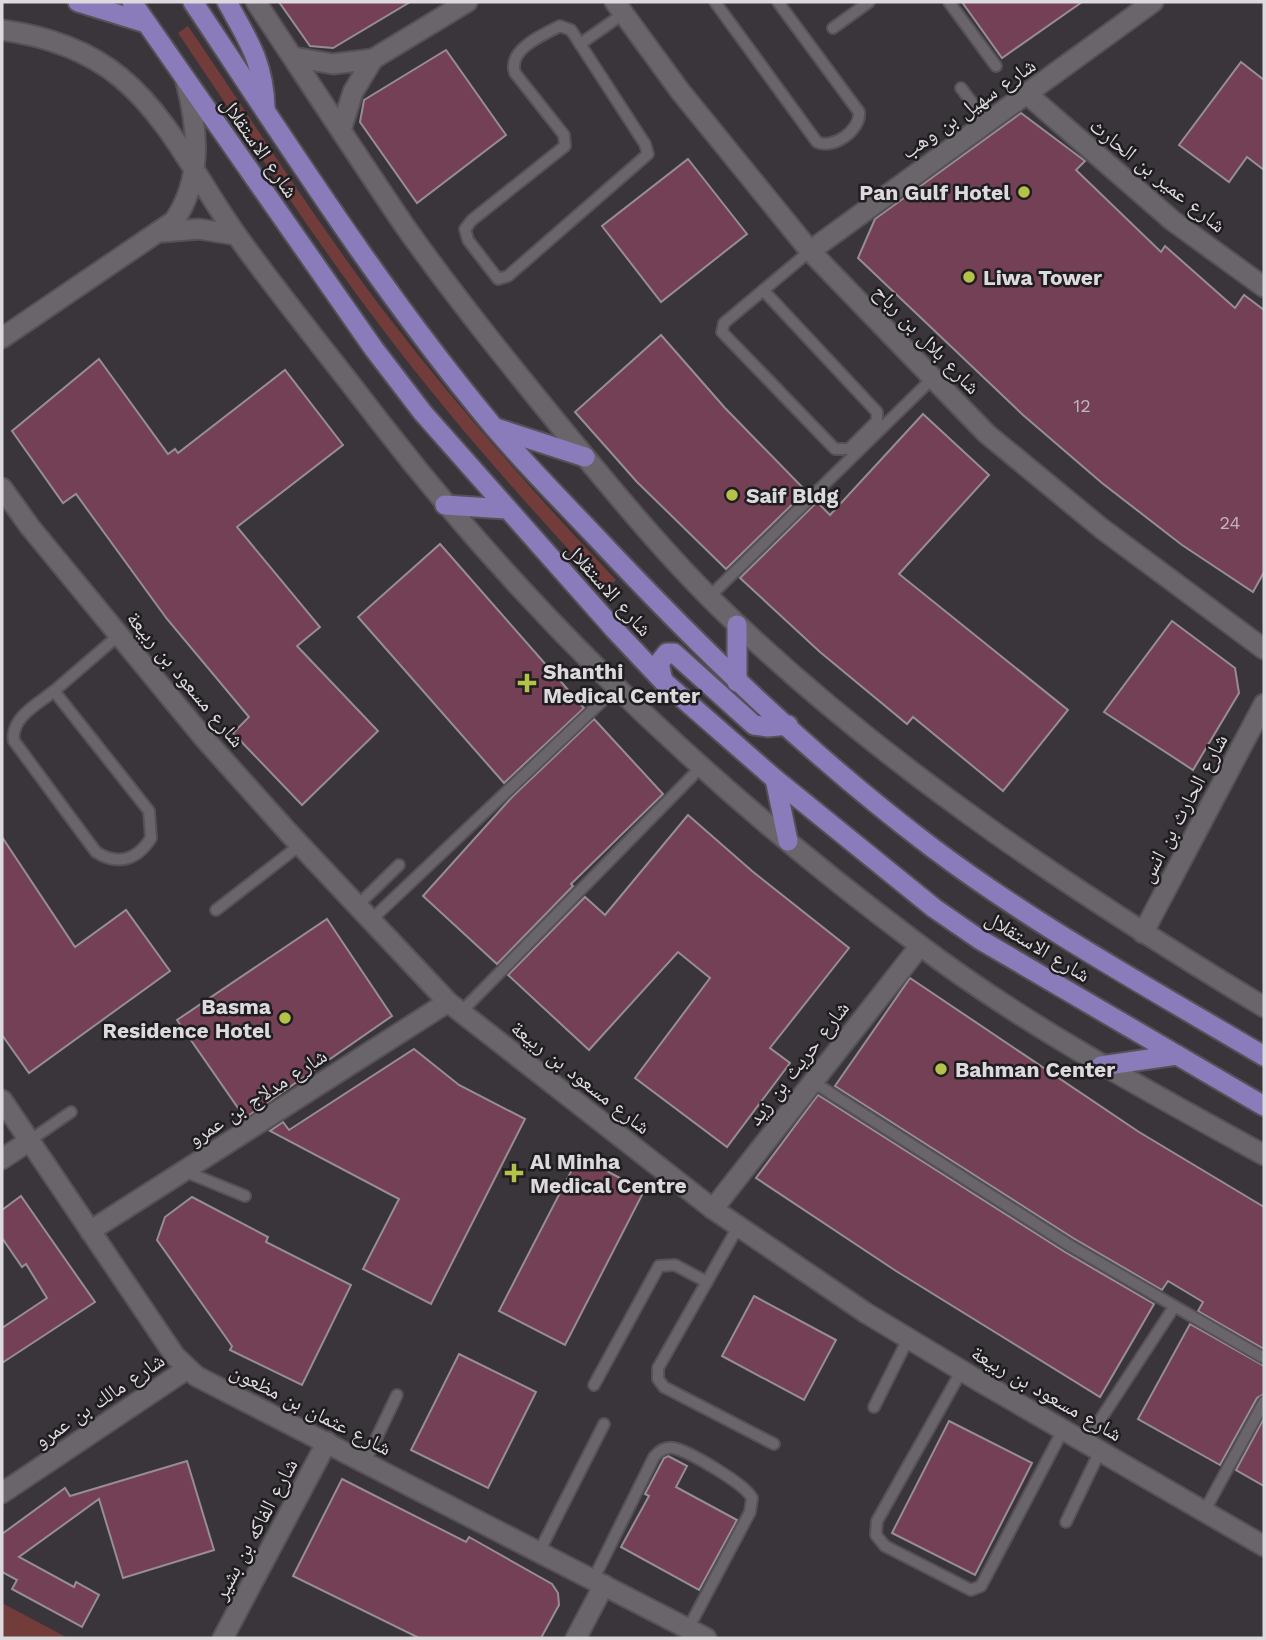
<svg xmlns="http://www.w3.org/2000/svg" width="1266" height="1640" viewBox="0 0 1266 1640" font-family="'Work Sans','Noto Naskh Arabic',sans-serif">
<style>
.green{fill:#713c3a}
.building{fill:#744056;stroke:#968e91;stroke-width:2}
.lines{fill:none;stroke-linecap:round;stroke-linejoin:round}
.service-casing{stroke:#555156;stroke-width:14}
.minor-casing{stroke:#555156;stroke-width:23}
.primary-casing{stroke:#555156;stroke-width:23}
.service{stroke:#6a656a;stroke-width:10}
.minor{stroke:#6a656a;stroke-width:19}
.primary{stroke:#8a7bbb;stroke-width:19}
.poi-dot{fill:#b4c24a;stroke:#1f1d1f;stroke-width:2.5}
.labels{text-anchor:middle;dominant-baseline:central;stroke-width:5;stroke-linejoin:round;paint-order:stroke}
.number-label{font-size:18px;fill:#c2b4bb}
.street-label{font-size:21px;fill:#dcdadd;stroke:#1f1d1f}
.poi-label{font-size:21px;font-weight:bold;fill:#dcdadd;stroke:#1f1d1f;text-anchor:start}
</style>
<rect width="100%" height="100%" fill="#39353a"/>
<g class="green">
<path d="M188,26C255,124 318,225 390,319C460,410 537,496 616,580L606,590C527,505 450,419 381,327C309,232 245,132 178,33Z"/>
<path d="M2,1603L68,1638H2Z"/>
</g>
<g class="building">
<path d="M279,2H410L333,48L310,46Z"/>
<path d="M962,2H1082L1002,58Z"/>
<path d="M446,50L506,135L417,203L360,122L364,100Z"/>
<path d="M1241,62L1264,80V170L1247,157L1229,182L1179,145Z"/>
<path d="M1021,113L1085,161L1076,170L1161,252L1165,246L1235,308L1244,295L1264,310V572L1253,592L1182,545L1102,483L1023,415L858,258L875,219Z"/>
<path d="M688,159L747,234L661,302L602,226Z"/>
<path d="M661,335L725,408L806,491L726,569L637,482L575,412Z"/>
<path d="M99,359L168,454L175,449L178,453L285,370L343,445L237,527L320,627L297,646L378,731L302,805L233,733L249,717L167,619L76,494L63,503L12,431Z"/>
<path d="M923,414L989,475L899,574L1068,710L1003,791L913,717L907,724L820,652L740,578L817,502L830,515Z"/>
<path d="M440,544L584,708L504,783L358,617Z"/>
<path d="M1172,621L1235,668L1239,693L1193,770L1104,712Z"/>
<path d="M594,719L663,794L571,884L573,886L497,964L423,896L512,797Z"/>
<path d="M688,815L752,871L849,948L770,1048L790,1063L727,1147L635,1078L710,978L678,952L589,1050L508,975L585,897L605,915Z"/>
<path d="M2,837L75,947L126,910L170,971L29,1073L2,1035Z"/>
<path d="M327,919L392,1016L245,1118L177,1020Z"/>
<path d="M910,978L1139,1132L1264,1207V1349L1198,1311L1203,1302L1168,1281L1162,1290L1073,1238L835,1086Z"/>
<path d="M414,1049L459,1085L525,1119L431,1304L363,1269L399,1199L270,1131L283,1122L289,1130Z"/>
<path d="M818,1095L1065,1252L1154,1304L1100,1397L896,1271L756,1178Z"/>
<path d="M579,1156L644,1191L565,1345L499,1311Z"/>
<path d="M21,1196L95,1302L2,1363V1328L47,1298L26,1264L22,1267L2,1238V1210Z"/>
<path d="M192,1197L268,1237L266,1242L351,1285L302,1385L230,1350L232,1346L157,1240L165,1217Z"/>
<path d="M754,1296L836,1340L804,1400L722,1356Z"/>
<path d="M1190,1324L1264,1366V1394L1257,1398L1220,1465L1138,1419Z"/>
<path d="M459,1354L536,1392L488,1488L411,1450Z"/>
<path d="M1264,1418V1486L1236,1470Z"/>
<path d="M949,1421L1032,1463L975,1575L892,1533Z"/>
<path d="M668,1456L687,1466L676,1487L737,1520L699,1590L621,1547L649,1496L645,1494L664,1458Z"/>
<path d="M187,1461L214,1550L123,1578L99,1499L19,1557L74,1587L76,1582L99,1595L82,1627L12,1589L17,1580L2,1572V1534L65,1488L70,1496Z"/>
<path d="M342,1479L466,1542L469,1537L552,1584L558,1593L559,1605L541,1638H419L293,1576Z"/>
</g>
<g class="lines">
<g class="service-casing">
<g id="service">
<path d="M715,2L817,142C833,150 861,130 859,112L778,2"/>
<path d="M949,2L996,66"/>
<path d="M560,26L571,30L645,144L648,154L508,276L498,279L468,240L465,229L472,220L565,146L564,135L515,73C507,50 542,35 560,26Z"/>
<path d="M833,28L869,2"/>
<path d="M580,44L623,14"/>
<path d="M961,88L986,121"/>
<path d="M763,290L877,412V421L849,449H835L722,332L724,323L810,251"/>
<path d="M709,597L933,378"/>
<path d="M54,691L149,811L151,838C137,860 118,866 96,852L14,741C10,718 38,704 54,691Z"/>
<path d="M54,691L119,635"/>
<path d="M357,906L399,865"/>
<path d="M216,910L300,845"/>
<path d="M371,920L616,688"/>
<path d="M461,1012L702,766"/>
<path d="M813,1082L1069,1245L1264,1358"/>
<path d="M29,1141L71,1112"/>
<path d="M184,1171L245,1196"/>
<path d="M738,1227L658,1368V1379L664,1387L774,1444"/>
<path d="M962,1370L877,1521L876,1535L885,1546L971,1590L981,1586L1063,1430"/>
<path d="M594,1385L659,1266L675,1265L707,1282"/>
<path d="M874,1407L908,1339"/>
<path d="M1085,1443L1174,1307"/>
<path d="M365,1462L397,1395"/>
<path d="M1205,1510L1264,1402"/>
<path d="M1066,1522L1100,1451"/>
<path d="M539,1552L604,1424"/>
<path d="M593,1580L654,1457C659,1451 665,1447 673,1448C689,1451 745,1484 752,1498L750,1512L688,1629"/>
</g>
</g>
<g class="minor-casing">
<g id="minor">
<path d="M256,2C305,76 354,151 404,225C457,300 515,371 573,442C625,505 678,569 738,625C897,775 1078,894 1264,1007"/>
<path d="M615,2L680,91L810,251L987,434L1101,528L1264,649"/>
<path d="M2,30C45,36 86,49 120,77C171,119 200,185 238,237C283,300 333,360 380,422C533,620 717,794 918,944C1026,1026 1146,1090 1264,1155"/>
<path d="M293,57L333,64L373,59L467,2"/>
<path d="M1027,94L1173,221L1264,287"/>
<path d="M341,130L353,92L373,59"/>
<path d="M162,232L199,229L236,235"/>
<path d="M810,251L1153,2"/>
<path d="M2,338L174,221C203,179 198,129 186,82"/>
<path d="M2,488L30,527L203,737L288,832L448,1002L713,1209L866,1313L979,1381L1264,1546"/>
<path d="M1143,933L1264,704"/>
<path d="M2,1100L175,1356L196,1376L706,1638"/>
<path d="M2,1159L29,1141"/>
<path d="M713,1209L920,946"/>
<path d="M90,1231L448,1002"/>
<path d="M2,1493L187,1369"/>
<path d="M223,1638L327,1442"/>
<path d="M576,1638L604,1585"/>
</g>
</g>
<g class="primary-casing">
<g id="primary">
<path d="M78,2L146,23"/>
<path d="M132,2L374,349L423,413L614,629L663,681L775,779L934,908L979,939L1264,1106"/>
<path d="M193,2C289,146 382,293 493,426C526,465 562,501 597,538C702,650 812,757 934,849C1038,927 1153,990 1264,1056"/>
<path d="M227,2C248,40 264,63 265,108"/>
<path d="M496,428L585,457"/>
<path d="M445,505L506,509"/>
<path d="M737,625V682"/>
<path d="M663,681L659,663L667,653H674L754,725L768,727L788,725"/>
<path d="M775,779L788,841"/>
<path d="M1101,1066L1177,1055"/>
</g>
</g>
<use href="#service" class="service"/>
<use href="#minor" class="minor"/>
<use href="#primary" class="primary"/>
</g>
<g class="poi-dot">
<circle cx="1024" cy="192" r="7"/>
<circle cx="969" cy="277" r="7"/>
<circle cx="732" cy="495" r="7"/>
<path d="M523.5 672.5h7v7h7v7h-7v7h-7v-7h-7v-7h7z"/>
<circle cx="285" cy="1018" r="7"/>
<circle cx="941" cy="1069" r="7"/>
<path d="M510.5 1162.5h7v7h7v7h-7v7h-7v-7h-7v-7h7z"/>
</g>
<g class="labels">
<g class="number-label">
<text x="1082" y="405">12</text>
<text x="1230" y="522">24</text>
</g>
<g class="street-label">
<text transform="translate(968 108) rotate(-35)">شارع سهيل بن وهب</text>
<text transform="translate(260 147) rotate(55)">شارع الاستقلال</text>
<text transform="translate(1158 175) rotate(39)">شارع عمير بن الحارث</text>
<text transform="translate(927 339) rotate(46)">شارع بلال بن رباح</text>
<text transform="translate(609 589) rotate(48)">شارع الاستقلال</text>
<text transform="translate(186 679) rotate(50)">شارع مسعود بن ربيعة</text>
<text transform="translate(1183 808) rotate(-62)">شارع الحارث بن انس</text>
<text transform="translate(1038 946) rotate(31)">شارع الاستقلال</text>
<text transform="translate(798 1063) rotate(-52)">شارع حريث بن زيد</text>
<text transform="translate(581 1077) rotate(38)">شارع مسعود بن ربيعة</text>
<text transform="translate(257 1097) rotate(-33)">شارع مدلاج بن عمرو</text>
<text transform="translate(1047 1393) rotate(30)">شارع مسعود بن ربيعة</text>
<text transform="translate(99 1400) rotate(-34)">شارع مالك بن عمرو</text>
<text transform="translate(311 1409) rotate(27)">شارع عثمان بن مظعون</text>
<text transform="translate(255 1529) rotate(-62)">شارع الفاكه بن بشير</text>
</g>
<g class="poi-label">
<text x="1010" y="192" text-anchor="end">Pan Gulf Hotel</text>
<text x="983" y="277">Liwa Tower</text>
<text x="746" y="495">Saif Bldg</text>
<text x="543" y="671">Shanthi<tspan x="543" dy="24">Medical Center</tspan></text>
<text x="271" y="1006" text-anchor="end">Basma<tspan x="271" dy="24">Residence Hotel</tspan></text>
<text x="955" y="1069">Bahman Center</text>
<text x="530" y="1161">Al Minha<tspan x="530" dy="24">Medical Centre</tspan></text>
</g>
</g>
<rect width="1266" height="1640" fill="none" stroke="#dcdadd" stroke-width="7"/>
</svg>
